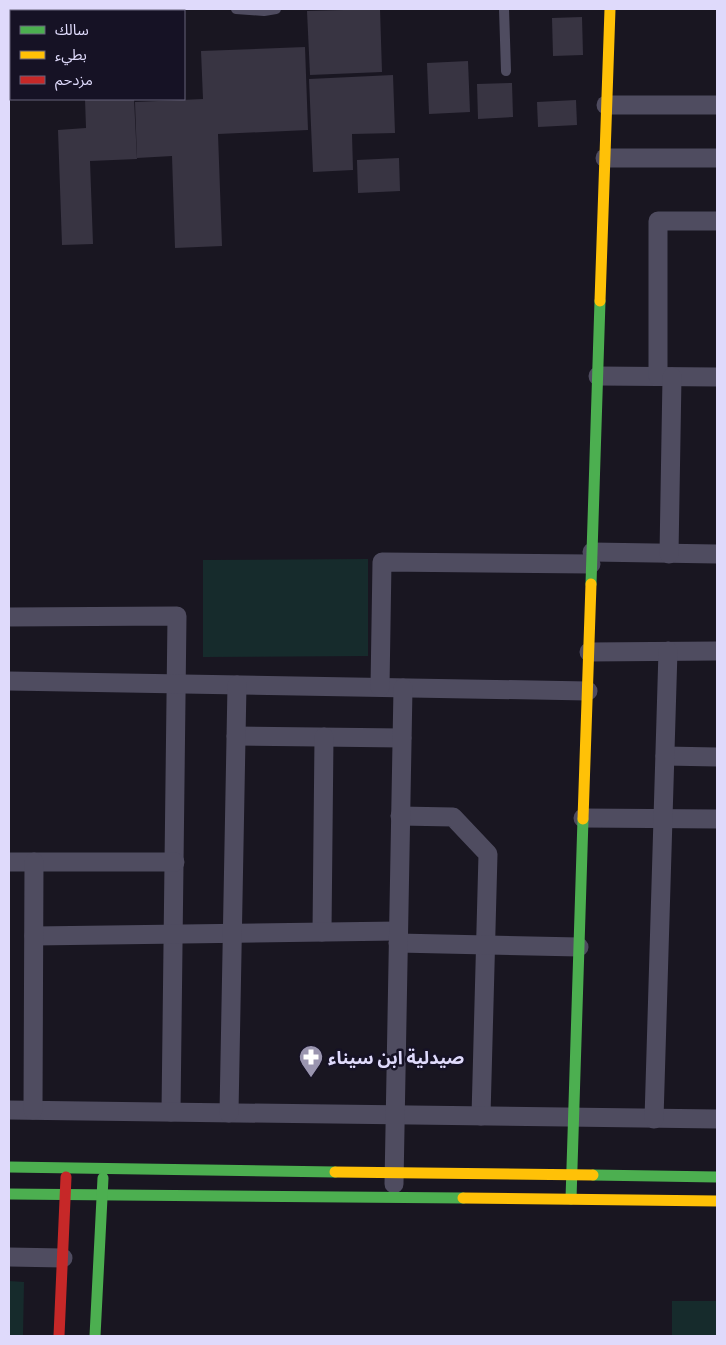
<svg xmlns="http://www.w3.org/2000/svg" width="726" height="1345" viewBox="0 0 726 1345" font-family="'Exo 2','Noto Sans Arabic',sans-serif">
<style>
.green{fill:#162b2c}
.building{fill:#383442}
.lines{fill:none;stroke-linecap:round;stroke-linejoin:round}
.lane{stroke:#4f4c60;stroke-width:10}
.street{stroke:#4f4c60;stroke-width:19}
.fast{stroke:#4caf50;stroke-width:11}
.slow{stroke:#ffc107;stroke-width:11}
.jam{stroke:#c62828;stroke-width:11}
.labels{text-anchor:middle;dominant-baseline:central;stroke-width:5;stroke-linejoin:round;paint-order:stroke}
.poi-label{font-size:18px;font-weight:bold;fill:#dfdafb;stroke:#161225;text-anchor:start}
</style>
<rect width="100%" height="100%" fill="#191621"/>
<g class="green">
<path d="M368,559V656L203,657V560Z"/>
<path d="M9,1281L24,1282L23,1336H9Z"/>
<rect x="672" y="1301" width="45" height="35"/>
</g>
<g class="building">
<path d="M380,9L382,72L310,75L307,11Z"/>
<path d="M582,17L583,55L553,56L552,18Z"/>
<path d="M305,47L308,130L218,134L222,246L175,248L172,156L137,158L135,102L203,99L201,51Z"/>
<path d="M468,61L470,112L429,114L427,63Z"/>
<path d="M393,75L395,133L352,134L353,170L313,172L309,79Z"/>
<path d="M512,83L513,117L478,119L477,84Z"/>
<path d="M85,99H134L137,159L90,161L93,244L62,245L58,130L86,128Z"/>
<path d="M576,100L577,125L538,127L537,102Z"/>
<path d="M399,158L400,191L358,193L357,160Z"/>
</g>
<g class="lines">
<g class="lane">
<path d="M236,9L264,11L276,9"/>
<path d="M504,9L506,71"/>
</g>
<g class="street">
<path d="M606,105H717"/>
<path d="M605,158H717"/>
<path d="M598,376L717,377"/>
<path d="M658,376V221H717"/>
<path d="M592,552L717,554"/>
<path d="M669,554L672,377"/>
<path d="M9,617L177,616L171,1112"/>
<path d="M589,652L717,651"/>
<path d="M9,681L588,691"/>
<path d="M380,687L382,562L591,564"/>
<path d="M236,736L402,738"/>
<path d="M665,756L717,757"/>
<path d="M400,816L453,817L488,854L481,1116"/>
<path d="M583,818L717,819"/>
<path d="M9,862H175"/>
<path d="M322,932L324,737"/>
<path d="M34,936L398,931"/>
<path d="M398,943L579,947"/>
<path d="M9,1110L717,1119"/>
<path d="M33,1110L34,862"/>
<path d="M229,1113L237,685"/>
<path d="M654,1119L668,651"/>
<path d="M394,1184L403,688"/>
<path d="M9,1257L63,1258"/>
</g>
<g class="fast">
<path d="M591,584L600,301"/>
<path d="M9,1167L335,1172"/>
<path d="M593,1175L717,1177"/>
<path d="M9,1194L463,1198"/>
<path d="M571,1199L583,819"/>
<path d="M95,1336L103,1178"/>
</g>
<g class="slow">
<path d="M600,301L610,9"/>
<path d="M583,819L591,584"/>
<path d="M335,1172L593,1175"/>
<path d="M463,1198L717,1201"/>
</g>
<path class="jam" d="M59,1336L66,1177"/>
</g>
<defs>
<g id="pharmacy-pin" transform="scale(1.25)"><path d="M0 17L-7.5 6A9.5 9.5 0 1 1 7.5 6Z" fill="#9a95af" stroke="#161225"/><path d="M-2-6h4v4h4v4h-4v4h-4v-4h-4v-4h4Z" fill="#fff"/></g>
</defs>
<g fill-rule="evenodd">
<use href="#pharmacy-pin" x="311" y="1057"/>
</g>
<g class="labels">
<g class="poi-label">
<text x="328" y="1057">صيدلية ابن سيناء</text>
</g>
</g>
<rect width="726" height="1345" fill="none" stroke="#dfdafb" stroke-width="20"/>
<rect x="10" y="10" width="175" height="90" fill="#161225" stroke="#66627b"/>
<rect x="20" y="26" width="25" height="8" fill="#4caf50" stroke="#66627b"/>
<text x="55" y="35" font-size="15" fill="#dfdafb">سالك</text>
<rect x="20" y="51" width="25" height="8" fill="#ffc107" stroke="#66627b"/>
<text x="55" y="60" font-size="15" fill="#dfdafb">بطيء</text>
<rect x="20" y="76" width="25" height="8" fill="#c62828" stroke="#66627b"/>
<text x="55" y="85" font-size="15" fill="#dfdafb">مزدحم</text>
</svg>
